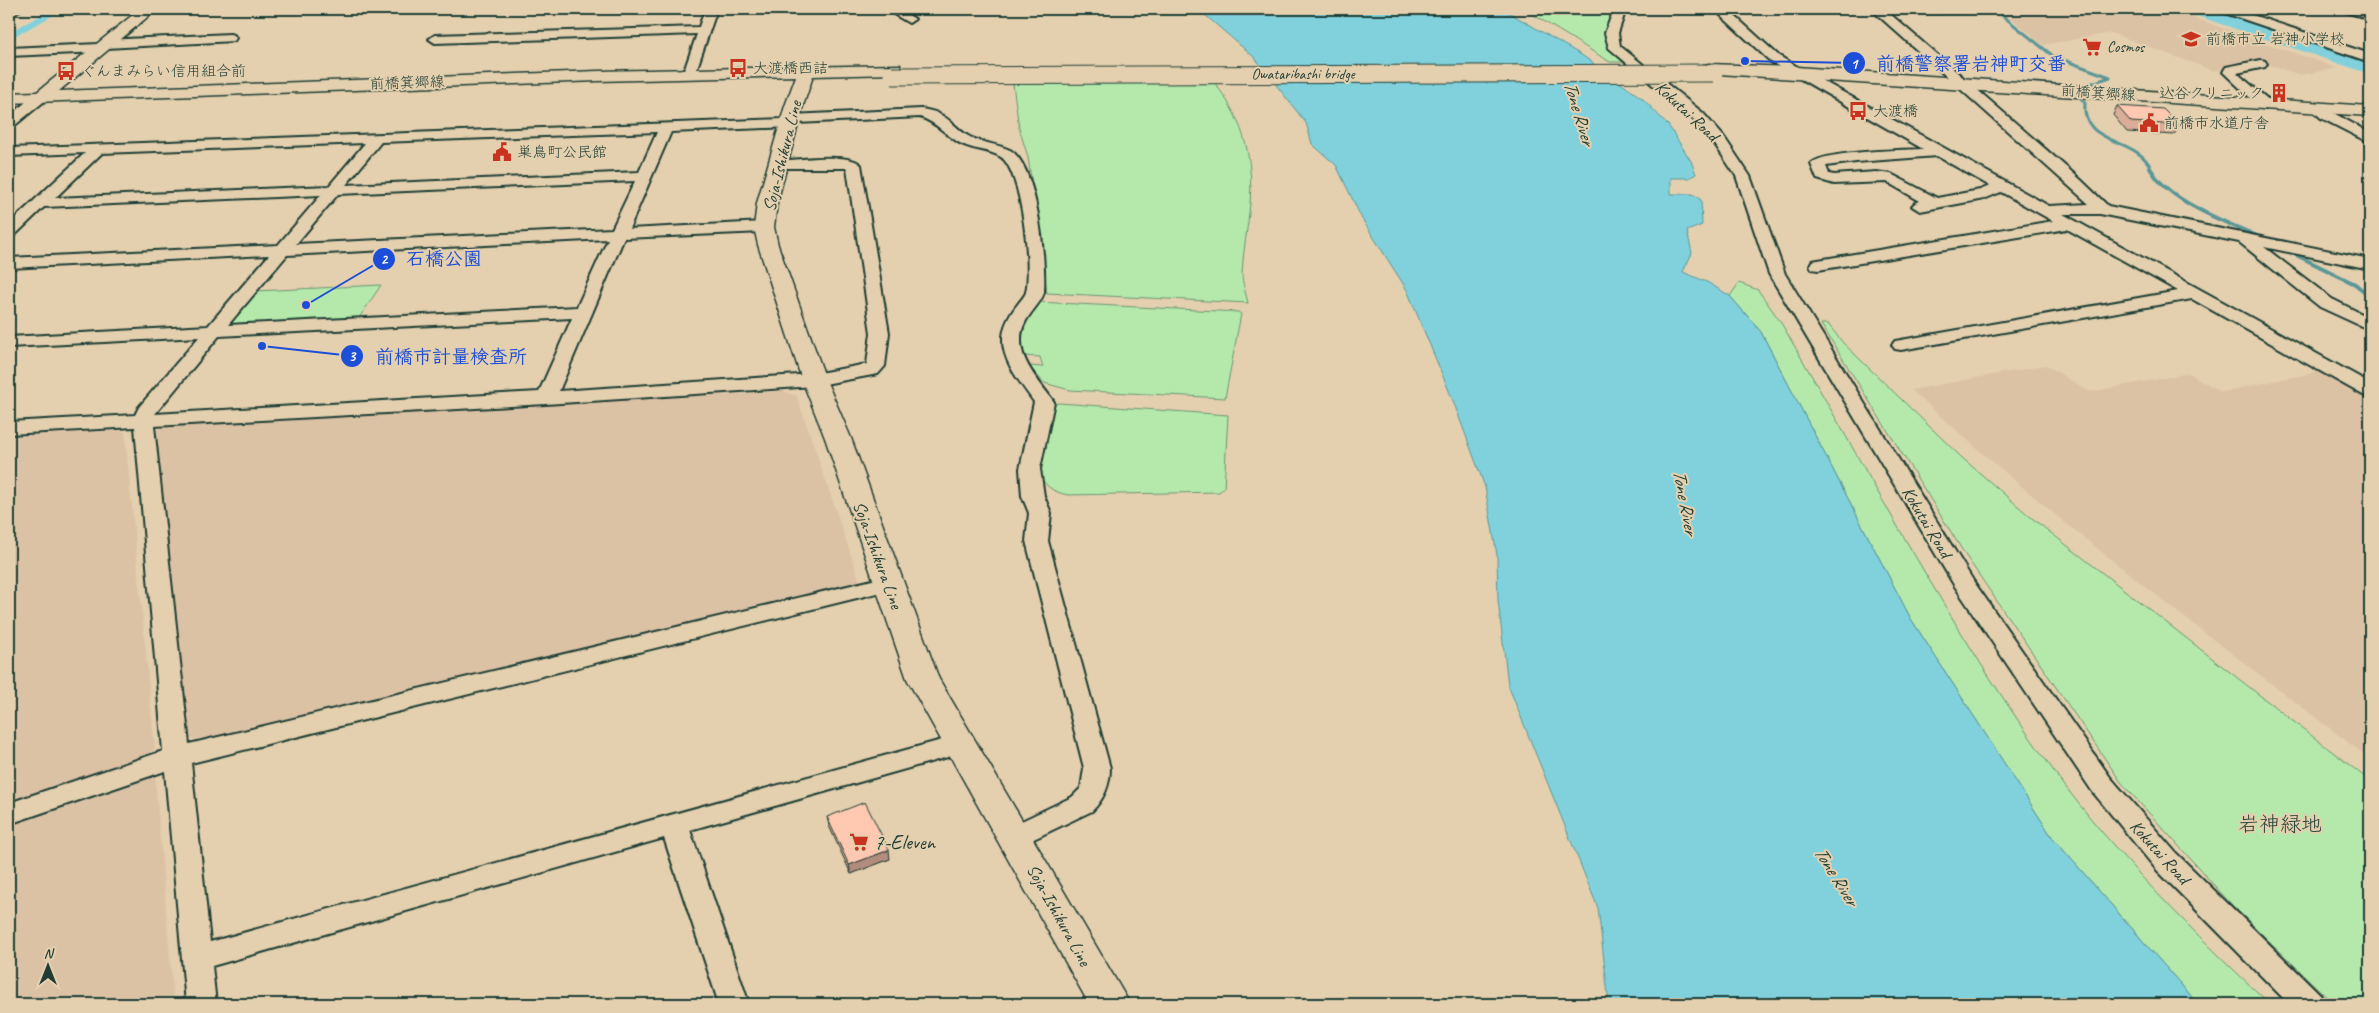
<svg xmlns="http://www.w3.org/2000/svg" width="2379" height="1013" viewBox="0 0 2379 1013" font-family="Caveat,'Klee One',sans-serif">
<style>
.built{fill:#dcc2a5}
.green{fill:#b4e9ab;stroke:#6a9370}
.water{fill:#81d1dc;stroke:#5a9699}
.lines{fill:none;stroke-linecap:round;stroke-linejoin:round}
.stream-far1{stroke:#5a9699;stroke-width:3}
.stream{stroke:#5a9699;stroke-width:4}
.canal{fill:#81d1dc;fill-rule:evenodd}
.river{fill:#81d1dc;fill-rule:evenodd}
.minor-casing{stroke:#1f3d34;stroke-width:4}
.major-casing{stroke:#1f3d34;stroke-width:3}
.minor{fill:#e4d0ae;fill-rule:evenodd}
.major{fill:#e4d0ae;fill-rule:evenodd}
.major-bridge-casing{stroke:#1f3d34;stroke-width:19;stroke-linecap:butt}
.major-bridge{stroke:#e4d0ae;stroke-width:17}
.wall{fill:#dbac98;stroke:#1f3d34}
.shaded-wall{fill:#b28c7c;stroke:#1f3d34}
.building{fill:#ffc8b1;stroke:#1f3d34}
.labels{text-anchor:middle;dominant-baseline:central;stroke-width:4;stroke-linejoin:round;paint-order:stroke}
.far-poi-label{font-size:15px;fill:#1f3d34;stroke:#e4d0ae;text-anchor:start}
.far-street-label{font-size:15px;fill:#1f3d34;stroke:#e4d0ae}
.street-label{font-size:18px;fill:#1f3d34;stroke:#e4d0ae}
.water-label{font-size:19px;font-style:italic;fill:#24443c;stroke:#e4d0ae}
.near-park-label{font-size:21px;fill:#26463a;stroke:#e4d0ae}
.near-poi-label{font-size:21px;fill:#1f3d34;stroke:#e4d0ae;text-anchor:start}
.leader{fill:none;stroke:#1d4ed8;stroke-width:2}
.callout-dot{fill:#1d4ed8;stroke:#e4d0ae;stroke-width:2}
.mark-label{font-size:15px;text-anchor:middle;font-weight:bold;fill:#fff}
.callout-label{font-size:19px;text-anchor:middle;font-weight:bold;fill:#1d4ed8;stroke:#e4d0ae;stroke-width:4;stroke-linejoin:round;paint-order:stroke}
</style>
<rect width="100%" height="100%" fill="#e4d0ae"/>
<filter id="ink" filterUnits="userSpaceOnUse"><feTurbulence type="fractalNoise" baseFrequency=".02" numOctaves="2"/><feDisplacementMap in="SourceGraphic" scale="10" xChannelSelector="R" yChannelSelector="G"/><feConvolveMatrix kernelMatrix="1 2 1 2 8 2 1 2 1" color-interpolation-filters="sRGB"/></filter>
<g filter="url(#ink)">
<g class="built">
<path d="M2012,9H2168L2337,68L2301,75L2261,62L2214,71L2111,33L2043,45L2002,11Z"/>
<path d="M2046,365L2090,392L2189,373L2221,392L2322,371L2370,397V759L2185,618L2064,522L1981,452L1911,390Z"/>
<path d="M784,391L797,396L861,584L202,740L190,738L154,432L164,427Z"/>
<path d="M119,430L125,432L155,749L143,758L9,804V436Z"/>
<path d="M142,774L155,775L174,1004H9V820Z"/>
</g>
<g class="green">
<path d="M1524,9H1615C1604,41 1601,39 1627,62H1610Z"/>
<path d="M1211,78C1242,117 1254,154 1250,204C1248,227 1243,250 1242,273C1242,283 1246,294 1248,303L1047,293L1028,157L1019,128L1013,84L1016,82Z"/>
<path d="M1739,283L1758,290L1780,321C1869,474 1952,632 2056,774C2116,856 2196,935 2270,1004H2198L2052,837L1911,619L1761,332L1730,296Z"/>
<path d="M381,285L359,318L351,321L232,327L229,324L256,291Z"/>
<path d="M1036,302L1238,312L1241,314L1225,398L1070,390L1044,383L1029,366L1043,367L1040,357L1023,356C1021,332 1021,323 1036,302Z"/>
<path d="M1821,324H1828L1843,343L1960,456L2033,519L2370,781V1004H2334L2232,905L2121,782L1966,556Z"/>
<path d="M1059,403L1228,415L1224,488L1219,492L1068,495C1021,486 1043,442 1051,410L1054,404Z"/>
</g>
<path class="water" d="M1198,9H1503L1583,56L1643,99L1668,125L1691,161L1696,174L1689,178H1671V194H1693L1701,200L1702,225L1687,231L1692,253L1683,272L1707,282L1730,296L1761,332L1911,619L2052,837L2198,1004H1609L1598,908L1508,685L1498,600L1497,555L1485,487L1452,398L1407,290L1362,219L1336,165L1312,144L1306,123L1255,58Z"/>
<g class="lines">
<g class="stream-far1">
<path d="M1994,9L2053,56L2110,77L2084,86"/>
<path d="M2082,100L2085,103C2081,146 2136,136 2151,168"/>
</g>
<g class="stream">
<path d="M2150,167C2165,201 2229,223 2261,238"/>
<path d="M2286,250L2355,284L2370,296"/>
</g>
<path class="canal" d="M53,9H65L9,39V32Z"/>
<path class="river" d="M2185,9H2210L2370,62V74L2188,13Z"/>
<g class="minor-casing">
<g id="minor">
<path d="M705,9H717L695,74L689,78L683,74L697,34L435,43L429,39L435,35L699,27Z"/>
<path d="M885,9H899L915,19L909,23Z"/>
<path d="M1614,9H1626L1618,33L1620,46L1703,113L1724,137L1750,176L1785,274L1974,582L2110,777L2176,853L2320,994L2324,1004H2289L2156,869L2092,791L1954,585L1769,274L1736,176L1714,143L1693,119L1609,48L1605,33Z"/>
<path d="M1714,9H1727L1779,56L1801,69L2049,206L2089,204L1871,9H2006L2000,12L1889,13L2081,180L2108,206L2370,259V269L2264,247L2332,299L2370,318V330L2320,307L2239,242L2100,214H2063L2370,383V397L2363,395L2192,299L1901,350L1895,349L1892,345L1895,341L1901,340L2178,291L2067,229L1818,270L1812,269L1810,265L1812,261L1818,260L2053,221L2001,192L1984,199L1920,211L1912,206L1915,203L1920,201L1887,182L1834,184L1817,179L1811,164C1820,151 1904,150 1923,149L1771,62ZM1937,156L1990,186L1980,190L1937,198L1891,174L1876,172L1834,175L1829,174L1826,166L1856,162Z"/>
<path d="M2217,9H2234L2370,54V62L2219,11Z"/>
<path d="M2340,9H2358L2370,12V19L2342,11Z"/>
<path d="M230,34L234,35L236,38L234,41L106,48L100,52L9,56V48L99,44L105,40Z"/>
<path d="M2261,60L2265,61L2267,64L2265,67L2237,73L2271,102L2273,105L2266,109L2261,108L2223,72L2226,67Z"/>
<path d="M42,92L47,93L49,96L47,99L14,126L9,127V116L37,93Z"/>
<path d="M2317,104L2370,133V143L2321,118L2310,108Z"/>
<path d="M921,109C927,110 934,111 939,114C951,119 959,132 970,137C982,143 997,144 1010,150C1038,166 1046,262 1044,292C1042,305 1021,317 1021,339C1020,363 1041,383 1054,402L1040,469L1044,496L1051,513L1048,541L1110,768C1110,785 1104,799 1092,811L1015,848L1005,845L1001,837L1005,829L1072,797L1081,788L1084,768L1026,541L1029,513L1022,496L1020,469L1034,402C1022,384 1002,362 1003,339C1003,326 1010,314 1018,304C1020,301 1025,296 1026,292C1032,268 1022,171 1001,157C989,149 970,150 958,142C945,134 936,122 920,117L797,123L790,127L671,132L629,229L764,222L770,224L772,227L770,230L764,232L624,238L559,391L814,374L867,364L871,333L847,168H773L771,165L778,161C795,160 851,152 861,165L889,333L885,366L878,374L814,386L546,404L154,426L189,744L889,576L897,578L900,583L897,588L889,590L191,763L210,942L960,735L969,737L973,744L969,751L690,830L749,1004H719L664,838L212,966L216,1004H186L165,771L9,824V803L163,751L135,427L9,434V422L135,415L139,407L199,337L9,347V337L208,326L269,255L9,268V258L278,245L321,195L44,207L15,235L9,237V224L85,153L9,156V148L784,119L791,115ZM657,132L639,172L346,185L381,142ZM365,143L329,186L55,198L102,153ZM635,181L612,229L296,244L338,194ZM608,239L577,307L228,325L287,255ZM572,318L539,392L155,414L219,336Z"/>
</g>
</g>
<g class="major-casing">
<g id="major">
<path d="M140,9H157L59,91L598,71L900,65L902,69L900,73L894,74L813,76L803,106L777,203L774,227L778,245L826,380L851,438L939,679L1130,1004H1089L907,679L825,438L802,380L758,245L754,227L757,203L785,106L796,76L598,81L9,103V93L37,92Z"/>
<path d="M1709,64L1796,67L2370,106V116L1703,73L1701,69L1703,65Z"/>
</g>
</g>
<use href="#minor" class="minor"/>
<use href="#major" class="major"/>
<g class="major-bridge-casing">
<path id="major-bridge" d="M892,76L1714,73"/>
</g>
<use href="#major-bridge" class="major-bridge"/>
</g>
<g class="wall">
<path d="M2117,106L2179,125L2174,135L2127,132L2113,115Z"/>
<path d="M827,817L890,859L851,874L829,826Z"/>
</g>
<g class="shaded-wall">
<path d="M9,9H25L9,18Z"/>
<path d="M889,850L890,859L851,874L849,865Z"/>
</g>
<g class="building">
<path d="M2117,106L2163,109L2179,125L2131,122Z"/>
<path d="M865,802L889,850L849,865L827,817Z"/>
</g>
</g>
<defs>
<g id="school-bare" transform="scale(1.5)"><path d="M0-5L7-2L0 1L-7-2ZM-4 1L0 2.5L4 1V4Q0 6-4 4Z" fill="#c8321e" stroke="#e4d0ae" stroke-width="2.5" paint-order="stroke"/></g>
<g id="supermarket-bare" transform="scale(1.5)"><path d="M-6-5.5h2.5l.6 2H6L4.5 2H-2.5L-4.4-4H-6ZM-1.5 3.2a1.3 1.3 0 1 0 .1 0ZM3 3.2a1.3 1.3 0 1 0 .1 0Z" fill="#c8321e" stroke="#e4d0ae" stroke-width="2.5" paint-order="stroke"/></g>
<g id="bus-bare" transform="scale(1.5)"><path d="M-5-6H5V4H4V6H2V4H-2V6H-4V4H-5ZM-3.5-4V0h7V-4ZM-3.5 1.2v1.5H-2V1.2ZM2 1.2v1.5H3.5V1.2Z" fill="#c8321e" stroke="#e4d0ae" stroke-width="2.5" paint-order="stroke"/></g>
<g id="building-bare" transform="scale(1.5)"><path d="M-4-6H4V6H1V3H-1V6H-4ZM-2.5-4.3h1.7v1.8h-1.7ZM.8-4.3h1.7v1.8H.8ZM-2.5-1h1.7V.8h-1.7ZM.8-1h1.7V.8H.8Z" fill="#c8321e" stroke="#e4d0ae" stroke-width="2.5" paint-order="stroke"/></g>
<g id="civic-bare" transform="scale(1.5)"><path d="M-.6-6.5H3V-4.5H.6V-3L4-1V1h2V6H-6V1h2V-1L-.6-3ZM-1.2 2.5V6h2.4V2.5Z" fill="#c8321e" stroke="#e4d0ae" stroke-width="2.5" paint-order="stroke"/></g>
</defs>
<g fill-rule="evenodd">
<use href="#school-bare" x="2191" y="39"/>
<use href="#supermarket-bare" x="2092" y="47"/>
<use href="#bus-bare" x="738" y="68"/>
<use href="#bus-bare" x="66" y="71"/>
<use href="#building-bare" x="2279" y="93"/>
<use href="#bus-bare" x="1858" y="111"/>
<use href="#civic-bare" x="2149" y="123"/>
<use href="#civic-bare" x="502" y="152"/>
<use href="#supermarket-bare" x="859" y="842"/>
</g>
<g class="labels">
<g class="far-poi-label">
<text x="2206" y="39">前橋市立 岩神小学校</text>
<text x="2107" y="47">Cosmos</text>
<text x="753" y="68">大渡橋西詰</text>
<text x="81" y="71">ぐんまみらい信用組合前</text>
<text x="2264" y="93" text-anchor="end">込谷クリニック</text>
<text x="1873" y="111">大渡橋</text>
<text x="2164" y="123">前橋市水道庁舎</text>
<text x="517" y="152">巣鳥町公民館</text>
</g>
<g class="far-street-label">
<text x="1303" y="74">Owataribashi bridge</text>
<text transform="translate(407 83) rotate(-2)">前橋箕郷線</text>
<text transform="translate(2098 93) rotate(4)">前橋箕郷線</text>
</g>
<g class="street-label">
<text transform="translate(1687 111) rotate(43)">Kokutai Road</text>
<text transform="translate(782 156) rotate(-76)">Soja-Ishikura Line</text>
<text transform="translate(1927 522) rotate(59)">Kokutai Road</text>
<text transform="translate(878 555) rotate(70)">Soja-Ishikura Line</text>
<text transform="translate(2160 852) rotate(48)">Kokutai Road</text>
<text transform="translate(1059 915) rotate(61)">Soja-Ishikura Line</text>
</g>
<g class="water-label">
<text transform="translate(1579 113) rotate(73)">Tone River</text>
<text transform="translate(1685 502) rotate(79)">Tone River</text>
<text transform="translate(1836 876) rotate(58)">Tone River</text>
</g>
<g class="near-park-label">
<text x="2280" y="824">岩神緑地</text>
</g>
<g class="near-poi-label">
<text x="874" y="842">7-Eleven</text>
</g>
</g>
<path class="leader" d="M1745 61L1854 63M306 305L384 259M262 346L352 356"/>
<g class="callout-dot">
<circle cx="1745" cy="61" r="5"/>
<circle cx="306" cy="305" r="5"/>
<circle cx="262" cy="346" r="5"/>
<circle cx="1854" cy="63" r="12"/>
<circle cx="384" cy="259" r="12"/>
<circle cx="352" cy="356" r="12"/>
</g>
<g class="mark-label">
<text x="1854" y="69">1</text>
<text x="384" y="264">2</text>
<text x="352" y="361">3</text>
</g>
<g class="callout-label">
<text x="1971" y="70">前橋警察署岩神町交番</text>
<text x="444" y="265">石橋公園</text>
<text x="451" y="363">前橋市計量検査所</text>
</g>
<rect width="2379" height="1013" fill="none" stroke="#e4d0ae" stroke-width="30"/>
<rect x="15" y="15" width="2349" height="983" fill="none" stroke="#1f3d34" stroke-width="2" filter="url(#ink)"/>
<g transform="translate(48 966)" stroke="#e4d0ae" stroke-width="4" paint-order="stroke">
<path d="M0-4L9 19L0 12L-9 19Z" fill="#1f3d34"/>
<text y="-8" font-size="14" font-weight="bold" text-anchor="middle" fill="#1f3d34">N</text>
</g>
</svg>
